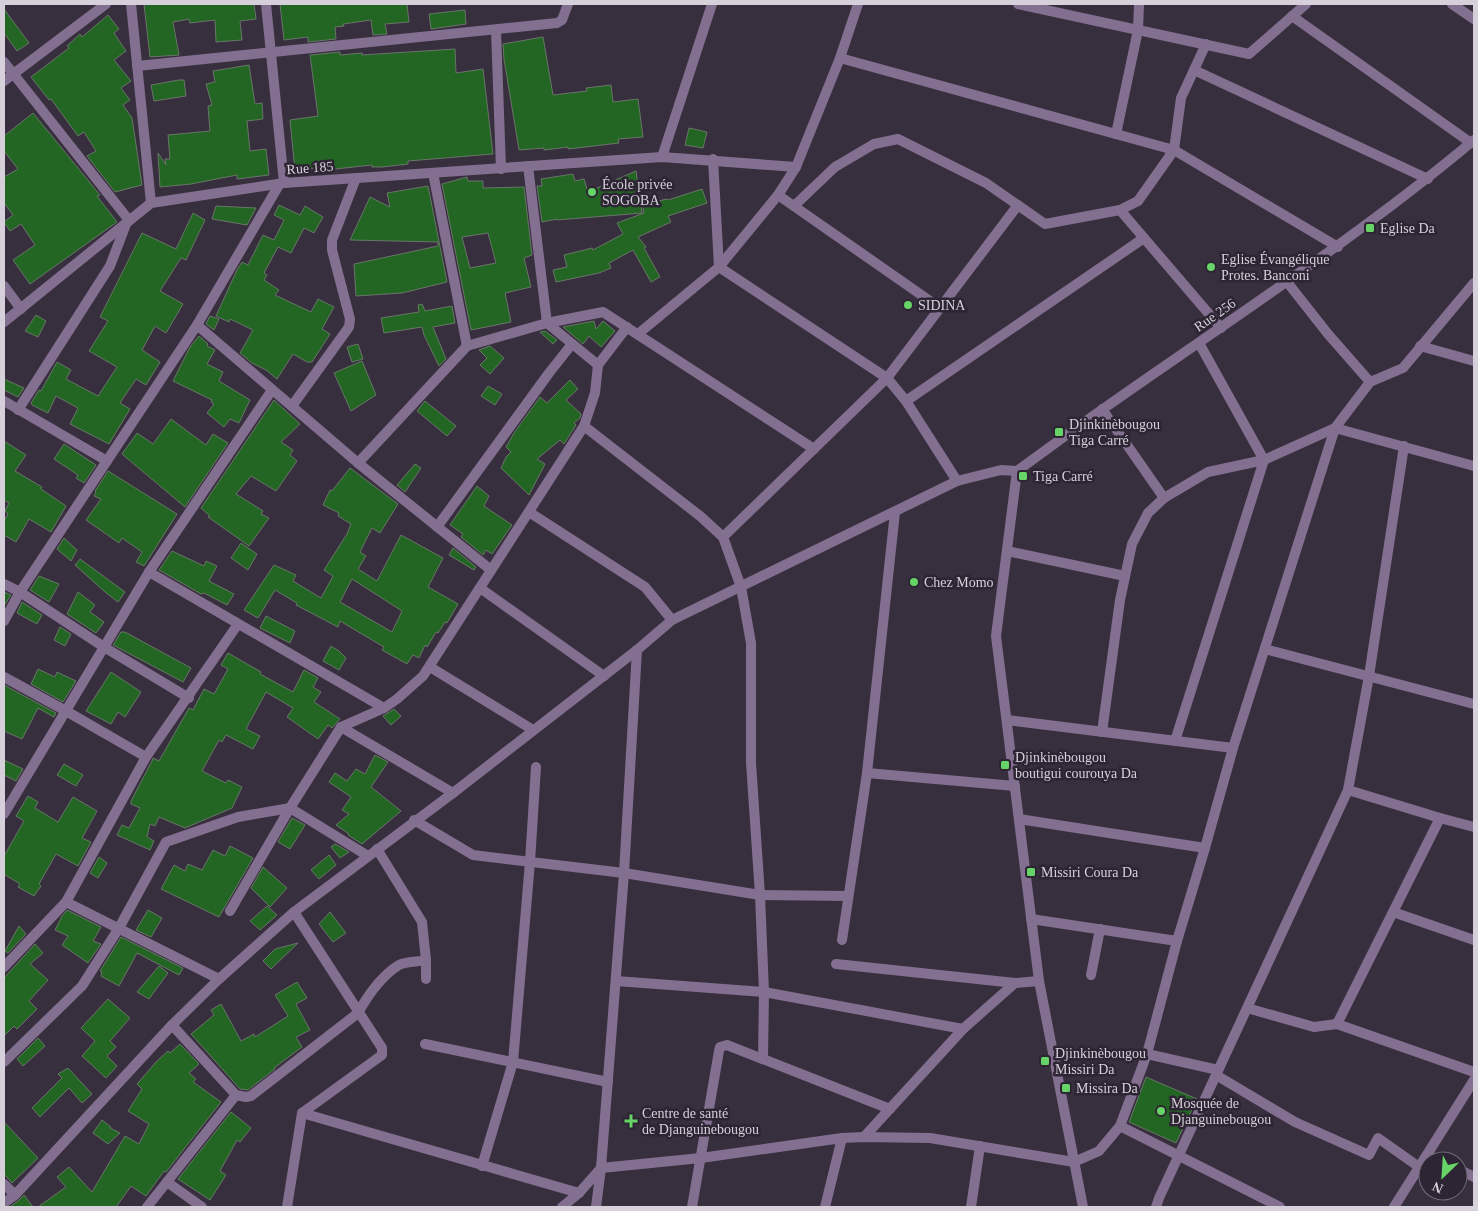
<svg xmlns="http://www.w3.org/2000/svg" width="1478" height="1211" viewBox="0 0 1478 1211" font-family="Georgia,serif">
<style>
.building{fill:#236624;stroke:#687668;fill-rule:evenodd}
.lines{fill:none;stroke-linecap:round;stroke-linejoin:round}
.minor{stroke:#837090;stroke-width:10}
.tertiary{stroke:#837090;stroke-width:10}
.poi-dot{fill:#66d466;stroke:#2d2533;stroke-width:2}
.labels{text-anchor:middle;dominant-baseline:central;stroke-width:5;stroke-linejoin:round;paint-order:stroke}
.street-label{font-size:14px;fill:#d6d0da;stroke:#2d2533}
.poi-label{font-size:14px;fill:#d6d0da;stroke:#2d2533;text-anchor:start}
</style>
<rect width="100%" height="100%" fill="#382f3e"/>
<g class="building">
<path d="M144,4H254L256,19L240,21L242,40L216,42L215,20L190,23L189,19L173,22L179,55L150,57Z"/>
<path d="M280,4H407L409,22L385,24L387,34L373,35L371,20L343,24L344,26L335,27L336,39L308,42V37L284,40Z"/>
<path d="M4,9L29,43L17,51L4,33Z"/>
<path d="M465,10L466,24L431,29L429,14Z"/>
<path d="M108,15L119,29L114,33L126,51L114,60L131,81L121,88L130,100L123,105L132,118L142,185L115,192L87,156L96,151L84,132L78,136L51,99L49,100L31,77L69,48L67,46L80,34L82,37Z"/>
<path d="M543,37L553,95L587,91L586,88L611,85L613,102L638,99L643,137L618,139L619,143L568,149V147L544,150V148L519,150L504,59L503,44Z"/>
<path d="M455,49L456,73L483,69L493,154L408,161V164L382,167H372V165L326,170V167L295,171L290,120L318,116L310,55L340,52V55L362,53V55Z"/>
<path d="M249,65L255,104L262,103L263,119L247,121L250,151L266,149L269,175L237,179V175L191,184L160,187L158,153L166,165L165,159H170L168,135L210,131L208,106L212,105L206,84L215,82L213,71Z"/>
<path d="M179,80H184L186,96L154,101L151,85Z"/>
<path d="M33,113L100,195L97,196L117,222L30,284L13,260L35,245L21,224L10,231L4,222L13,215L4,203V177L18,169L4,151V136Z"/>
<path d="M689,128L707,132L703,148L685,145Z"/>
<path d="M636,171L642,213L557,220V219L542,222L537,186H542L541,179L573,174L575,181L584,179L588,192Z"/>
<path d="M467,177L468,181H483V188L524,187L532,255L524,258L531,287L505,293L511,322L471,330L442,184ZM488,233L496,263L470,268L462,237Z"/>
<path d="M428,186L447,282L402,293L356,296L354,264L438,246V242L350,240L370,197L390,207L387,193Z"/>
<path d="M702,189L707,203L668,216L671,222L638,237L646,247L644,248L660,277L651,282L633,250L609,263L611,268L599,273L556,282L553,270L567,267L564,255L592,248L593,250L623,234L617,223L644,213L642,205L667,199L668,200Z"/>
<path d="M279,205L300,215L305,206L323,217L314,233L304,228L291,253L278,247L264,273L267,275L264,280L279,290L275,295L311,312L318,299L334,307L322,329L330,334L312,362H307L293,354L277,379L266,370L252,363L240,353L253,330L230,319L229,322L216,316L237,270L242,262L248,265L263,235L274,240L284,220L274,215Z"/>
<path d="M216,206L256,208L247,225L212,219Z"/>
<path d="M193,213L205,220L186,260L181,258L160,291L183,304L166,333L155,326L142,350L160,362L146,385L136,379L120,403L130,409L109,444L70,424L78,408L56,396L48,413L32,405L31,403L39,390L41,391L57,362L71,370L66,379L98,396L117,367L89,351L108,321L100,317L142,233L176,249Z"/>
<path d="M422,304L425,311L452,306L455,323L433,327L446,359L439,366L424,335L422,327L384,333L381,318L419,312L418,305Z"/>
<path d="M36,315L46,321L38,337L25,331Z"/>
<path d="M210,316L219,319L214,330L206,324Z"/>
<path d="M594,321L596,329L603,321L615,331L601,347L589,336L583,344L563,327Z"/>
<path d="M545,331L557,340L553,344L540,332Z"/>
<path d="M199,336L208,344L207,346L215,350L207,364L223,372L219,381L250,400L239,423L230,419L224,427L207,413L214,404L211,402L212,400L173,381L190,347Z"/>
<path d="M358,344L363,359L352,362L347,347Z"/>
<path d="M490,346L504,358L490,374L480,365L487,358L479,350Z"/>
<path d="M362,361L376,395L351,411L334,373Z"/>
<path d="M4,379L24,388L18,397L4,390Z"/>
<path d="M570,380L578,389L566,400L581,414L580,418L574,423L576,425L564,444L560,440L537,459L545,464L529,495L501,468L506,457L511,452L506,447L514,433L540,397L547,403Z"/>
<path d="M488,386L502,394L495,405L481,396Z"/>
<path d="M274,400L300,424L281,442L293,450L290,455L297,461L276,491L251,476L236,494L263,511L261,514L269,518L249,546L208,517L210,516L201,508Z"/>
<path d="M425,401L456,426L447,436L417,411Z"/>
<path d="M171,419L206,445L213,434L228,443L185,507L122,454L137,433L153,444Z"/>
<path d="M4,441L26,455L15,471L42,487L41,489L66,506L51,532L29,519L16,542L4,535V521L8,514L5,511L9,503L4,500Z"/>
<path d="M64,444L96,465L84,483L76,478L78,475L54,459Z"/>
<path d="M415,464L421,468L405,492L397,485Z"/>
<path d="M350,468L398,504L380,533L372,528L360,552L366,556L358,569L377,581L401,535L443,558L428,587L458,604L447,623L445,622L438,633L436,632L427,647L425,645L419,658L413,655L407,664L382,650L384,647L340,621L338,627L296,605L297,603L275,590L258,618L244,610L274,565L296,575L293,581L321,598L333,576L324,570L347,534L351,524L338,516L339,513L323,505L330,490L332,491ZM352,579L402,611L392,632L340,602Z"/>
<path d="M108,471L177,514L144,566L136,562L142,552L122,538L119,543L86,520L101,499L94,496L96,492L95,491Z"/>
<path d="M477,486L489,496L484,506L512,525L492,554L486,550L483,555L461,537L463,534L450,525Z"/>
<path d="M64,538L77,550L71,561L57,549Z"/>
<path d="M241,543L257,554L248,570L231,558Z"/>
<path d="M453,548L476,567L474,570L449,555Z"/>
<path d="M172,551L204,566L206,561L217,566L209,581L234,594L227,605L204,593L201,594L159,570Z"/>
<path d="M80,559L125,592L118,602L105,592L75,565Z"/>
<path d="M39,576L59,584L49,602L30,590Z"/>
<path d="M4,592L11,595L4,606Z"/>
<path d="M78,592L95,605L90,612L104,622L96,633L67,614Z"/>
<path d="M22,602L42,615L37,624L17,613Z"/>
<path d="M266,616L295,631L290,643L260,628Z"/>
<path d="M60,627L71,634L65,646L54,640Z"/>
<path d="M121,632H125L191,668L183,682L113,645Z"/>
<path d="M331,646L339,651L346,658L339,670L323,661Z"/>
<path d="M228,653L261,672L260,674L293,692L304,670L318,678L313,687L321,692L314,702L340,719L332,728L328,725L318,739L287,717L293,708L266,692L246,729L260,736L253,749L226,735L222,742L219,740L202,771L226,783L228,780L242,787L232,808L185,828L159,817L155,826L150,824L147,837L154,841L150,850L117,835L122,825L129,828L140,808L131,804V801L152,761L153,758L159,761L189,708L193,710L204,689L214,694L228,669L221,665Z"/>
<path d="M38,669L55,677L57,672L76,681L63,702L31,684Z"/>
<path d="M111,672L141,692L125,717L118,712L111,724L86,711Z"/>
<path d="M4,685L56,713L54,717L38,708L22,739L4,731Z"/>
<path d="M394,709L401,716L391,725L383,716Z"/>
<path d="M375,755L388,762L371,787L401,811L362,844L348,835L349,834L336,825L349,814L342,810L351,797L329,782L335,773L347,781L356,769L365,774Z"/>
<path d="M4,760L23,769L16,781L4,775Z"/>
<path d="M64,764L83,775L76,786L57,775Z"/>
<path d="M28,796L38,802L35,808L58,822L73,797L97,811L82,838L91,842L78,866L56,854L39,884L41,886L34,896L18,887L20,884L4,874V856L24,821L16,816Z"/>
<path d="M292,818L305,825L290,849L278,842Z"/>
<path d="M335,844L349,852L340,858L331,847Z"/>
<path d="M230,846L253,858L219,917L161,889L174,865L185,871L188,864L202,870L213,850L225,856Z"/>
<path d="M329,855L336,865L319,879L311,870Z"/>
<path d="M99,857L107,863L98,878L90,873Z"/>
<path d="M263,867L287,888L270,907L251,888Z"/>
<path d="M267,906L277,915L260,930L250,921Z"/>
<path d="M67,910L101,927L93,941L101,944L88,963L62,945L68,936L55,930L62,916Z"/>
<path d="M148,910L162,918L151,937L136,930Z"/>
<path d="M330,912L346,933L333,942L319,924Z"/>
<path d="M19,926L26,934L8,953L5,951Z"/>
<path d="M121,937L183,968L179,975L137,953L119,986L101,976L102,972L100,971Z"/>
<path d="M298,943L271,969L263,961L275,949Z"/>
<path d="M35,944L43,953L30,964L48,980L29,1001L37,1009L17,1029L14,1026L4,1036V978Z"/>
<path d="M159,966L168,973L149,999L137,992Z"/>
<path d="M297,982L307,998L296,1004L310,1030L296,1037L302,1047L274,1068L275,1069L248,1090L240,1089L191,1034L214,1015L211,1010L221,1004L241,1041L254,1034L255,1037L288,1016L275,995Z"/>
<path d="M108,999L130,1018L110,1041L116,1047L107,1056L117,1066L106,1078L82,1056L95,1041L81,1028Z"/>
<path d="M38,1038L45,1046L23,1066L17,1059Z"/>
<path d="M180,1044L199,1064L189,1073L196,1079L193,1082L221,1102L166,1172L164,1171L146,1196L131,1186L116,1207H38L66,1187L57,1177L69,1167L92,1192L125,1136L139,1144L149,1124L128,1111L142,1089L137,1084L156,1062L168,1051L170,1053Z"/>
<path d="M68,1068L92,1094L82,1103L69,1088L40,1117L32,1108L62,1078L58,1074Z"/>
<path d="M1146,1077L1197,1099L1176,1143L1129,1122Z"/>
<path d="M231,1112L251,1128L240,1142L237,1140L220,1171L226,1175L210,1200L178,1179Z"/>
<path d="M102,1120L111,1127L110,1128L120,1133L108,1144L93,1133Z"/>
<path d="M4,1122L38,1158L12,1183L4,1174Z"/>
<path d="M24,1195L33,1207H10L19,1200Z"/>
</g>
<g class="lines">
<g class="minor">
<path d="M131,4L151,203"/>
<path d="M266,4L284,183"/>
<path d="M1018,4L1249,54L1306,4"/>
<path d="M1292,16L1471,143"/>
<path d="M496,30L501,169"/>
<path d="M840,58L1174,150L1338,247"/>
<path d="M4,62L128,219L110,266L18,410"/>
<path d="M137,66L557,23L562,20L568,4"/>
<path d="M1194,70L1428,179"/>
<path d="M4,81L106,4"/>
<path d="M1116,134L1138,30L1139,4"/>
<path d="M662,157L712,4"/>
<path d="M713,159L719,267"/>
<path d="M528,166L547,323L598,365"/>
<path d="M433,173L467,346"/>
<path d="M778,195L940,308"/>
<path d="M794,206L835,167L874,144L898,139L986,183L1045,224L1120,210L1138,201L1174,150L1181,98L1206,44"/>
<path d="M1120,210L1221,328"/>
<path d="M719,267L887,378L906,401L957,481"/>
<path d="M1287,282L1328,334L1370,382"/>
<path d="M4,286L21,309"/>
<path d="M4,322L151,203L284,183L662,157L796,167"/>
<path d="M197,325L358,463L491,570"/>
<path d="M638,334L719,267L778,195L796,167L840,58L858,4"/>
<path d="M1420,346L1474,361"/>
<path d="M4,401L107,461"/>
<path d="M906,401L1144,238"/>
<path d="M292,406L349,327L350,319L332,250V240L356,178"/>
<path d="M1102,409L1164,498"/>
<path d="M584,426L700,516L723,537L741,587L751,643V763L760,895L764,992L763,1059"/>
<path d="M358,463L467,346L547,323L603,312L814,449"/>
<path d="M529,512L645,587L672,620"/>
<path d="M437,527L549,373L572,344"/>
<path d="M723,537L887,378L1018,205"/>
<path d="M1007,551L1125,576"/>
<path d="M149,572L384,708"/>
<path d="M4,584L20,592L104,647L189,698"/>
<path d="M480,588L604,676"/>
<path d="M4,621L20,592L197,325L279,185"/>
<path d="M1265,649L1474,704"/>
<path d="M430,667L533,730"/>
<path d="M4,677L66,711L146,757"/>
<path d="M1007,720L1233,748"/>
<path d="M341,727L453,793"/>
<path d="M1102,732L1120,600L1132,544L1148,513L1164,498L1208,472L1264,460L1335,428L1370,382L1403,368L1474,283"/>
<path d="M1175,741L1264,460L1199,343"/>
<path d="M867,773L1015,786"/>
<path d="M1348,790L1440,818L1474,827"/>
<path d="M4,814L149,572L272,390"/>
<path d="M1019,819L1205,848"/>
<path d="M414,820L473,855L624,873L760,895L848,896"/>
<path d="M377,849L422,922L426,960V979"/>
<path d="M230,911L290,808L368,856"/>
<path d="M1393,912L1474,940"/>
<path d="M1031,919L1177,941"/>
<path d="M842,940L867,773L895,512"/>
<path d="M836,964L1015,983"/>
<path d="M4,967L66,902"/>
<path d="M1091,975L1100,929"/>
<path d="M219,979L66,902L146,757L238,624"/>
<path d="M616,981L764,992L963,1029"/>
<path d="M1247,1008L1314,1027L1337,1024L1474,1072"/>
<path d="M1337,1024L1440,818"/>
<path d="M172,1025L236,1095L246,1097L251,1096L358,1013C368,995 381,976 399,965C406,961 418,962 426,960"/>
<path d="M425,1044L608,1082"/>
<path d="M1147,1054L1218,1070"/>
<path d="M4,1062L82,986L119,928L166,842L238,817L290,808L341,727L384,708L397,699L423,676L584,426L595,393L598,365L627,327"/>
<path d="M1216,1075L1295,1122L1369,1155L1378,1138L1419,1167"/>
<path d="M302,1113L579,1193"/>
<path d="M1120,1126L1280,1207"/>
<path d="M864,1137L963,1029L1015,983L1039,981"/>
<path d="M1427,1155L1441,1161"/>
<path d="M482,1166L513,1062L530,862L536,767"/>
<path d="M1458,1169L1474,1177"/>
<path d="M167,1182L202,1207"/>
<path d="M4,1184L15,1195"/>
<path d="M4,1203L15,1195L172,1025L219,979L294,912L453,793L637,650L672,620L957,481L1001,470L1017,471"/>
<path d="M147,1207L236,1095"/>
<path d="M287,1207L302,1113L382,1055V1048L294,912"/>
<path d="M562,1207L579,1193L601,1168L701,1158L842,1138L864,1137L930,1138L1074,1162L1099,1151L1120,1126L1147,1054L1177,941L1205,848L1233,748L1335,428L1474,466"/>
<path d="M596,1207L601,1168L624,873L637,650"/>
<path d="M692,1207L719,1051L720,1047L727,1045L890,1109"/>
<path d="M825,1207L842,1138"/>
<path d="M971,1207L980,1146"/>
<path d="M1156,1207L1159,1198L1348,790L1369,676L1404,446"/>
<path d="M1394,1207L1474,1080"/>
</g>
<g class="tertiary">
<path d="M1452,4L1474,19"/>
<path d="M1083,1207L1039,981L996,636L1017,471C1045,451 1074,429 1103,409C1228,321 1357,238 1474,140"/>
</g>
</g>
<g class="poi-dot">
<circle cx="592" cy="192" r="5"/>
<rect x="1365" y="223" width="10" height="10" rx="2.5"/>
<circle cx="1211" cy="267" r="5"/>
<circle cx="908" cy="305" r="5"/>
<rect x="1054" y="427" width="10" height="10" rx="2.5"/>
<rect x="1018" y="471" width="10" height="10" rx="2.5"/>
<circle cx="914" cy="582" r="5"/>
<rect x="1000" y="760" width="10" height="10" rx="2.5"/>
<rect x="1026" y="867" width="10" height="10" rx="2.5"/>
<rect x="1040" y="1056" width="10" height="10" rx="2.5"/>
<rect x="1061" y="1083" width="10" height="10" rx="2.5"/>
<circle cx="1161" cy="1111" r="5"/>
<path d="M628.5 1113.5h5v5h5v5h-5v5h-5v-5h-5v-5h5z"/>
</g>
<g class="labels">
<g class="street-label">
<text transform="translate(310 168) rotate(-4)">Rue 185</text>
<text transform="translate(1215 315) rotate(-35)">Rue 256</text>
</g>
<g class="poi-label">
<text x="602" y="184">École privée<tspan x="602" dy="16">SOGOBA</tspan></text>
<text x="1380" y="228">Eglise Da</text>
<text x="1221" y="259">Eglise Évangélique<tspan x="1221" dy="16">Protes. Banconi</tspan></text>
<text x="918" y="305">SIDINA</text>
<text x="1069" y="424">Djinkinèbougou<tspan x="1069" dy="16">Tiga Carré</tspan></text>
<text x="1033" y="476">Tiga Carré</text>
<text x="924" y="582">Chez Momo</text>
<text x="1015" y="757">Djinkinèbougou<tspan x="1015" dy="16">boutigui courouya Da</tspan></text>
<text x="1041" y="872">Missiri Coura Da</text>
<text x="1055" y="1053">Djinkinèbougou<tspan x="1055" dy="16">Missiri Da</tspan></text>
<text x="1076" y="1088">Missira Da</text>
<text x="1171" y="1103">Mosquée de<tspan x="1171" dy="16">Djanguinebougou</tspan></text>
<text x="642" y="1113">Centre de santé<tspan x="642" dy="16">de Djanguinebougou</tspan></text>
</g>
</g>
<rect width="1478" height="1211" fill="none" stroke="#d6d0da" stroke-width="10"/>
<g transform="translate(1443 1176) rotate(205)"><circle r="24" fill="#2d2533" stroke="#716976"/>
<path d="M0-4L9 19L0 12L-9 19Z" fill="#66d466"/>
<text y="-8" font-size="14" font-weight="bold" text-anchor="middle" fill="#d6d0da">N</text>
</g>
</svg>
